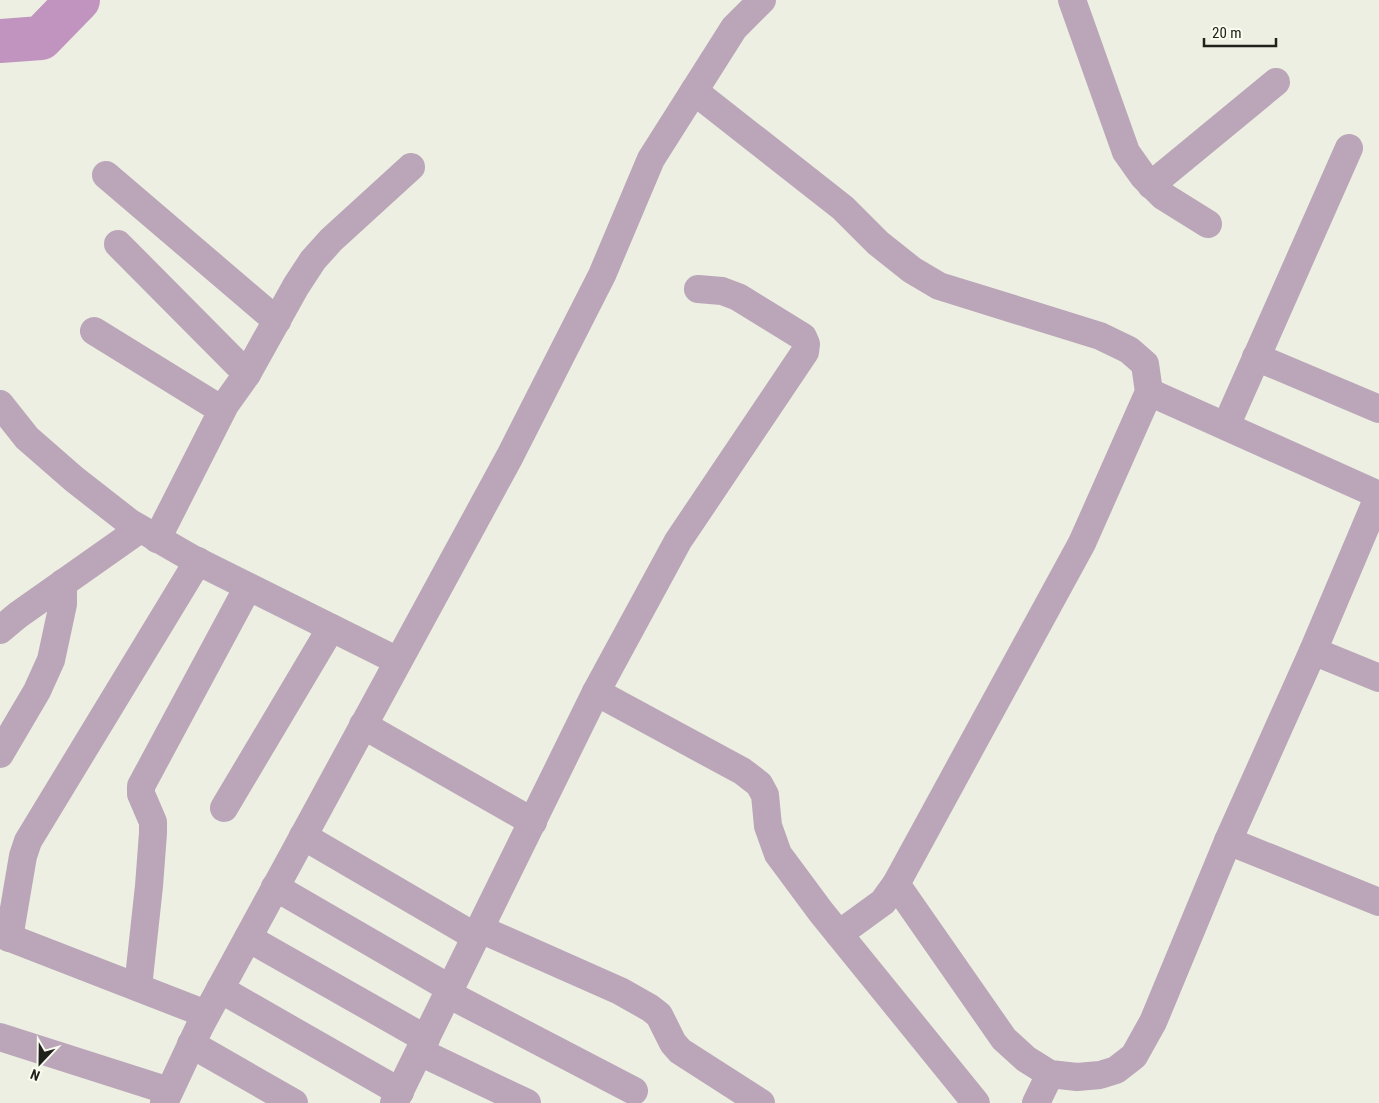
<svg xmlns="http://www.w3.org/2000/svg" width="1379" height="1103" viewBox="0 0 1379 1103" font-family="'Roboto Condensed',sans-serif">
<style>
.lines{fill:none;stroke-linecap:round;stroke-linejoin:round}
.river{stroke:#c193bf;stroke-width:44}
.street{stroke:#baa5b9;stroke-width:28}
</style>
<rect width="100%" height="100%" fill="#ecefe1"/>
<g class="lines">
<path class="river" d="M0,41L41,38L78,0"/>
<g class="street">
<path d="M1072,0L1126,152L1143,176L1163,196L1208,224"/>
<path d="M694,91L843,208L878,243L912,270L939,286L1100,336L1129,350L1145,364L1149,392L1082,543L896,884L883,902L839,934"/>
<path d="M106,175L277,321"/>
<path d="M1151,185L1276,82"/>
<path d="M118,244L247,374"/>
<path d="M94,331L222,410"/>
<path d="M1256,357L1379,409"/>
<path d="M1149,392L1379,495"/>
<path d="M0,404L27,438L74,479L129,522L193,559L398,661"/>
<path d="M1226,426L1349,148"/>
<path d="M157,539L225,405L247,374L296,286L313,260L331,240L411,167"/>
<path d="M0,630L18,615L140,529"/>
<path d="M1313,651L1379,678"/>
<path d="M596,692L742,771L759,784L765,795L768,826L778,854L821,912L976,1103"/>
<path d="M363,725L533,822"/>
<path d="M0,754L37,691L51,660L63,604V583"/>
<path d="M224,808L331,628"/>
<path d="M303,836L476,937"/>
<path d="M1228,841L1379,902"/>
<path d="M896,884L1004,1039L1026,1059L1050,1074L1077,1077L1100,1075L1116,1070L1134,1056L1153,1022L1228,841L1313,651L1379,495"/>
<path d="M275,887L451,989"/>
<path d="M480,929L620,991L650,1008L659,1015L673,1043L680,1051L761,1103"/>
<path d="M0,934L206,1014"/>
<path d="M9,938L23,856L28,841L198,561"/>
<path d="M248,938L426,1039"/>
<path d="M138,987L149,886L153,833V822L141,794V786L248,587"/>
<path d="M220,989L400,1092"/>
<path d="M448,994L634,1091"/>
<path d="M0,1037L169,1091"/>
<path d="M191,1044L294,1103"/>
<path d="M420,1052L527,1103"/>
<path d="M164,1103L200,1026L510,456L602,275L651,159L734,28L762,0"/>
<path d="M394,1103L596,692L678,541L805,352L806,344L803,337L738,297L722,291L698,289"/>
<path d="M1036,1103L1050,1074"/>
</g>
</g>
<g transform="translate(40 1063) rotate(202)" stroke="#f9fcee" stroke-width="4" paint-order="stroke">
<path d="M0-4L9 19L0 12L-9 19Z" fill="#20211c"/>
<text y="-8" font-size="14" font-weight="bold" text-anchor="middle" fill="#20211c">N</text>
</g>
<path d="M1204 38v8h72v-8" fill="none" stroke="#20211c" stroke-width="2.5"/>
<text x="1212" y="38" font-size="15" fill="#20211c" stroke="#f9fcee" stroke-width="4" paint-order="stroke">20 m</text>
</svg>
